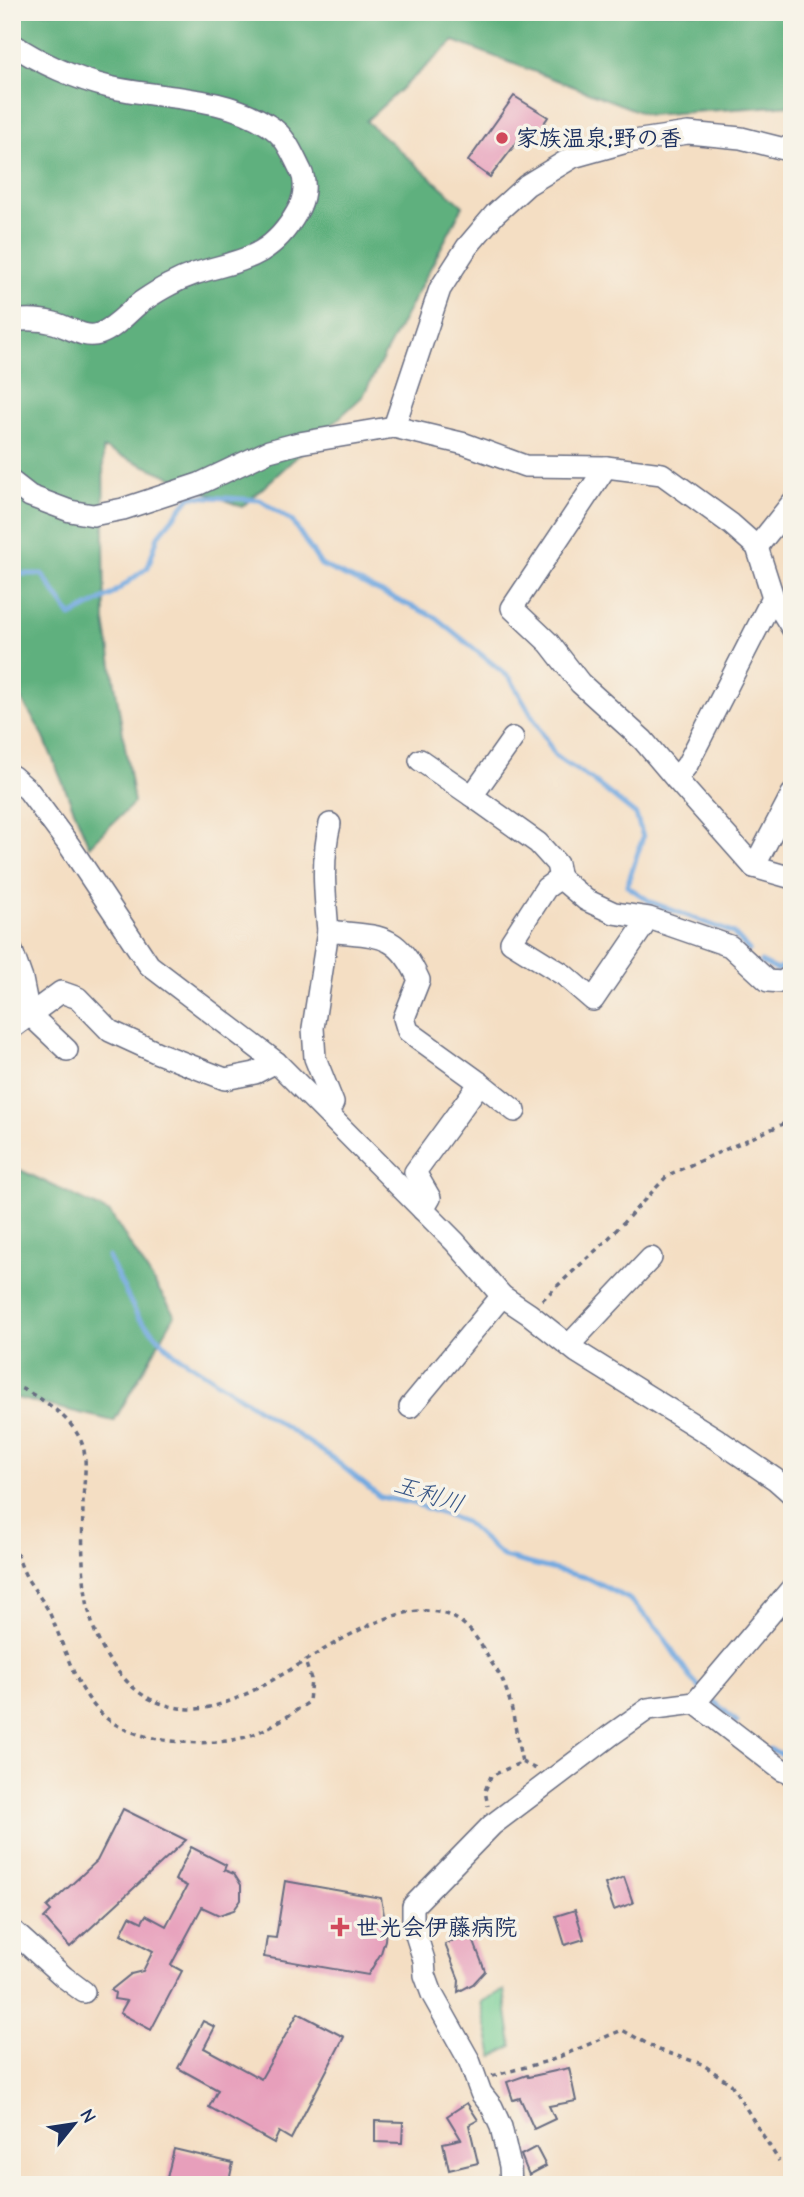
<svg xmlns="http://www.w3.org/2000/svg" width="804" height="2197" viewBox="0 0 804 2197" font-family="'Comic Neue','Klee One',sans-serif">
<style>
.green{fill:#74cd94;stroke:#487e79;stroke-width:2}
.forest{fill:#5fb07e;stroke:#3d706e;stroke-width:2}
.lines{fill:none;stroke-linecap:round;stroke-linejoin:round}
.stream{stroke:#72a9e0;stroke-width:5}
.building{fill:#e79fbb}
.minor-casing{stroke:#676c81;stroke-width:24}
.path{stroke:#676c81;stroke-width:3.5;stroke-dasharray:5 5;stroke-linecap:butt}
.minor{stroke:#fff;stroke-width:21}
.poi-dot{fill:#d1495b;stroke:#f7f3e8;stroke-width:2.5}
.labels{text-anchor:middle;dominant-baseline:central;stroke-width:7;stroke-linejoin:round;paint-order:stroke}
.poi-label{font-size:23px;font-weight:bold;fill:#1b2f5e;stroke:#f7f3e8;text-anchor:start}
.water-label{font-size:24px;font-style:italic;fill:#355485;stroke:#f7f3e8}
</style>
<rect width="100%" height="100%" fill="#f7f3e8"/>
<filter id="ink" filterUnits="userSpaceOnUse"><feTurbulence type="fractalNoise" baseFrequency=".0143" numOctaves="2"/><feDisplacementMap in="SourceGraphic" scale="14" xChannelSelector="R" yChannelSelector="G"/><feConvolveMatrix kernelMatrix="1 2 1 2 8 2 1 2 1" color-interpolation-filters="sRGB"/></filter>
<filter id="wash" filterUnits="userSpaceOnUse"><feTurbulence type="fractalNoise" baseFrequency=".00686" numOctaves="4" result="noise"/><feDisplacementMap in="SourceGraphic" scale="28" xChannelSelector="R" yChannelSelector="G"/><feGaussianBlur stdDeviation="1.57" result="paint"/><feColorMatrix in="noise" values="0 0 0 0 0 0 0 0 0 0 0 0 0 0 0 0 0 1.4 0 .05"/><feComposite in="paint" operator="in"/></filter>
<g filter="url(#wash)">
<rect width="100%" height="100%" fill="#f4dec3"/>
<path class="green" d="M504,1990L512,2046L493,2057L481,2002Z"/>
<g class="forest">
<path d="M12,12H792V105L648,115L454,41L366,121L463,206L363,396L242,507L103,448L105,621L134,803L89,846L42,733L12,684Z"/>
<path d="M12,1166L110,1213L175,1315L114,1421L12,1397Z"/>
</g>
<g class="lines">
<g class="stream">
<path d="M12,574H42L71,616L111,595L148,567L158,536L191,496L260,500L292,521L321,565L435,617L510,678L556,757L591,779L636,815L643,837L627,886L651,902L733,933L749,950"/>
<path d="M761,962L777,970L792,962"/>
<path d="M108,1257L138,1317L174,1353L331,1457L380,1497L412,1503L465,1522L503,1557L588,1578L629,1599L659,1630L690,1677L701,1689"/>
<path d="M708,1696L737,1722"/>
<path d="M769,1749L792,1758"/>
</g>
</g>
<g id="blocks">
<g class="building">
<path d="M514,96L548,117L532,141L522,136L490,177L468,161Z"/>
<path d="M123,1809L186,1840L70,1947L44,1918L51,1911L47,1907L97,1861Z"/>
<path d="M191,1847L226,1865L224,1870L234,1874L241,1885V1900L234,1910L219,1915L202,1907L171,1965L182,1971L151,2030L120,2013L127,2001L114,1999L115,1993L111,1990L131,1974L143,1971L153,1951L121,1934L130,1916L142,1922L146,1915L166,1926L187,1886L175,1880Z"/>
<path d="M624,1877L633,1903L614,1910L605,1884Z"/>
<path d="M285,1881L381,1898L386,1926L385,1940L381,1953L368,1975L264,1957L267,1937L276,1938Z"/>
<path d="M575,1910L584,1939L565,1945L556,1916Z"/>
<path d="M471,1934L485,1971L473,1984L458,1992L459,1980L445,1944Z"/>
<path d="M298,2013L344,2037L291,2139L279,2132L274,2143L209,2107L218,2090L178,2068L203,2021L215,2027L204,2048L261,2079Z"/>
<path d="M569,2068L576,2101L549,2106L555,2119L534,2129L520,2098L513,2100L507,2082L527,2075L528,2077Z"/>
<path d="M467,2103L478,2120L469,2125L478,2163L449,2170L443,2143L461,2139L447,2116Z"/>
<path d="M375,2121L403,2122L402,2143L375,2142Z"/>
<path d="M536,2147L546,2166L529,2175L521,2155Z"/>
<path d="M174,2149L233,2163L228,2185H180L166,2182Z"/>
</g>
</g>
</g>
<g filter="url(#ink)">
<use href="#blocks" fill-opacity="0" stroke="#676c81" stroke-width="2"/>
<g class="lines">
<g class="minor-casing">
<g id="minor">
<path d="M12,44C40,63 76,79 109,87C161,99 222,95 268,125C286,136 292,153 301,171C307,183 304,200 297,212C263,273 220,257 169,285C159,290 150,296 141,302C128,312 116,328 99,334C84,339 69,327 54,323C39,319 27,319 12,321"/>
<path d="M394,427L440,289L467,247L495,214L527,185L573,157L627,142L688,133L741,138L792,151"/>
<path d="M606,467L512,608L549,643L580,683L643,740L676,779"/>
<path d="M12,482L30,496L70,511L93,515L123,509L199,484L269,451L299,443L394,427L465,444L525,466L606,467L662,474L731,524L757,547L773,597L792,628"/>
<path d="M757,547L792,503"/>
<path d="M773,597L687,765L676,779L754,867L792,878"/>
<path d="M513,738L472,796L538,843L557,864L560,878"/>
<path d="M420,760L472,796"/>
<path d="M12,776L28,790L69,845L149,965L276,1062L455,1242L502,1296L529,1314L577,1352L715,1438L775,1479L792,1494"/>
<path d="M754,867L792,794"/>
<path d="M649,918L593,1000L564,975L511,942L546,888L560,878L586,900L614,913L649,918L730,946L768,981L782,982L792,975"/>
<path d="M328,931C325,895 321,860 330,824"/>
<path d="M12,951L22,979L29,1014L67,1050"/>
<path d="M12,1028L61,992L78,998L110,1031L158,1053L225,1079L255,1073L276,1062"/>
<path d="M480,1083L515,1111"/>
<path d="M328,1113L333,1103L315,1058L313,1028L328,931C376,937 397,930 419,980L404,1018L408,1031L480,1083L415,1172L430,1198L423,1210"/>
<path d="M569,1345L651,1258"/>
<path d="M410,1407L502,1296"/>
<path d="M695,1703L792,1588"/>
<path d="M12,1930L64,1977L84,1992"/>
<path d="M511,2185L510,2166L501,2127L492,2107L481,2093L469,2060L432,1994L425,1975L424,1960L413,1925V1906L492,1825L611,1735L648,1709L695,1703L782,1770L792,1774"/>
</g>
</g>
<g class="path">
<path d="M542,1300L606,1241L668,1175L792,1120"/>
<path d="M12,1385C38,1394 74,1418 83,1446C88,1464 83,1486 83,1504C82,1562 79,1630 121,1675C130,1685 138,1693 150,1699C163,1705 182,1710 196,1709C273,1705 387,1576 458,1620C472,1629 480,1643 488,1657C493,1666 501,1675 504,1684C514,1708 516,1737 522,1762L491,1776L485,1791L488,1806"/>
<path d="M12,1533C16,1550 20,1568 30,1583C37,1594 45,1603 50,1614C66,1649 75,1691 105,1717C136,1743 201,1747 238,1739C264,1733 288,1716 309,1702L311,1679L305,1661"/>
<path d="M522,1762L536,1769"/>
<path d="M492,2076L552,2060L622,2030L659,2050L702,2064L731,2084L779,2161"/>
<path d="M727,2185L728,2184"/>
</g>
<use href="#minor" class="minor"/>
</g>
</g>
<g class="poi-dot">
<circle cx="502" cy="138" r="7"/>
<path d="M336.5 1916.5h7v7h7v7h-7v7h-7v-7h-7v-7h7z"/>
</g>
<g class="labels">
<g class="poi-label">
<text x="516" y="138">家族温泉;野の香</text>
<text x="356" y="1927">世光会伊藤病院</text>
</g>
<g class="water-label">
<text transform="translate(429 1494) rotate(18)">玉利川</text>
</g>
</g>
<rect width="804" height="2197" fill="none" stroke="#f7f3e8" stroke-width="42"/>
<g transform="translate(74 2124) rotate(60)" stroke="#f7f3e8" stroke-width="5" paint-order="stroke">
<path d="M0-5L12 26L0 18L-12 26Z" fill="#1b2f5e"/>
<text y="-10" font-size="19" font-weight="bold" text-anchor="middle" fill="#1b2f5e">N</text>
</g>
</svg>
